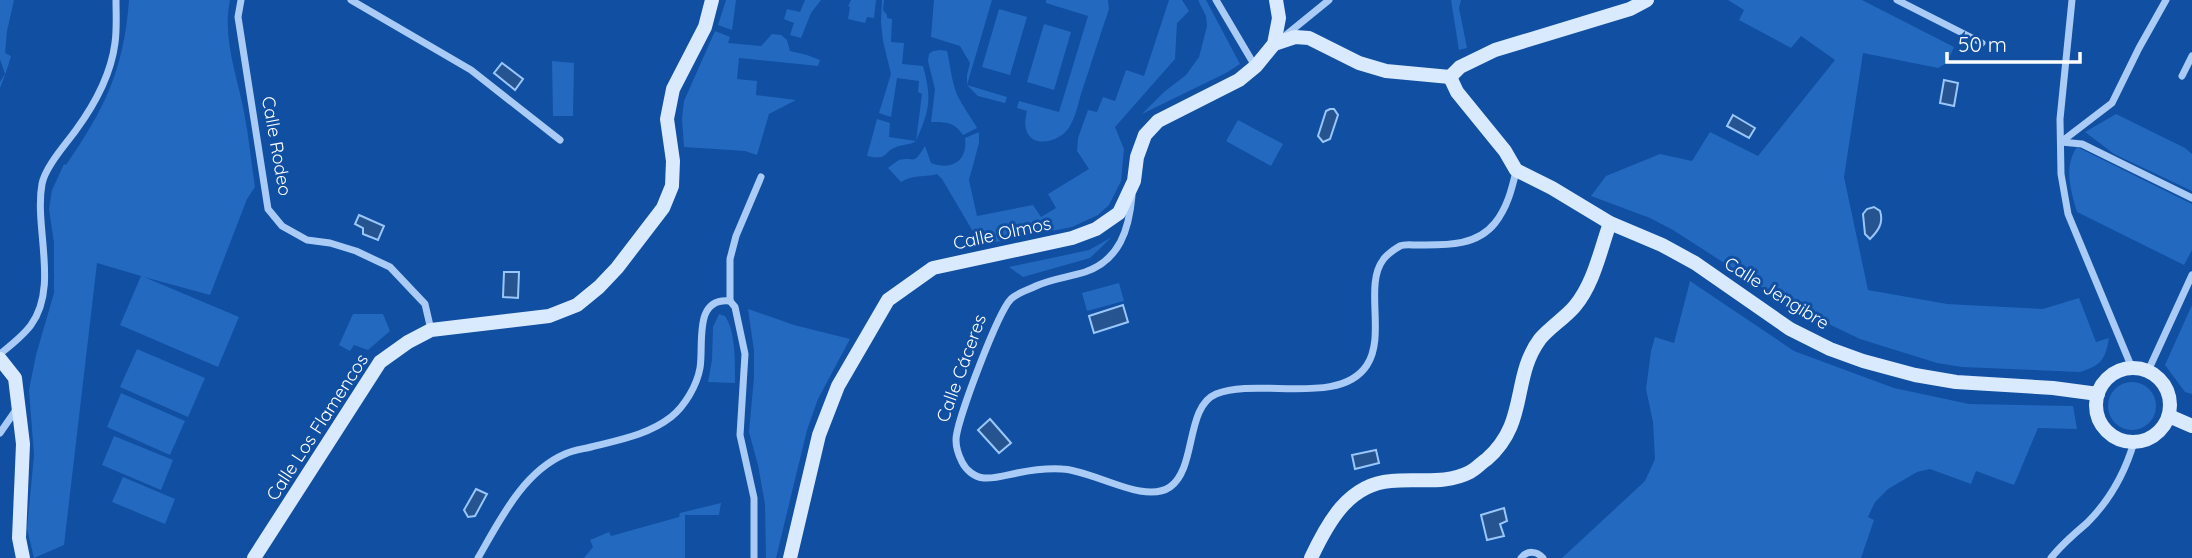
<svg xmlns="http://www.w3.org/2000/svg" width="2192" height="558" viewBox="0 0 2192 558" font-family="Quicksand,sans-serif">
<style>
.green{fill:#2369bf}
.water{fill:#255490;stroke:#9ac6f9;stroke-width:2}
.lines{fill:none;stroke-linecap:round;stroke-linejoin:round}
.street{stroke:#a9cbf5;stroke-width:7}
.secondary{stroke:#d9e9fe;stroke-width:14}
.labels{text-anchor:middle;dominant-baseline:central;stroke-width:6;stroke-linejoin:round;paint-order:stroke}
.street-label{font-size:18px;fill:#fff;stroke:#104fa1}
</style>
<rect width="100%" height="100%" fill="#104fa1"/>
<g class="green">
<path d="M0,0H14L7,31L5,53L11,56C8,67 4,78 0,88V82L5,74L0,59Z"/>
<path d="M129,0H230C222,38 237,75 244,112C249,137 251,162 255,187L247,199L210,295L144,277L239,317L218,367L120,325L141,276L97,263L64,545L34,558L27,529L34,455L29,390L36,355L54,293V243L49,209L52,190L64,164L66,165C104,110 124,70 129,0Z"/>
<path d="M726,0H736L732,30L718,25Z"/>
<path d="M805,0H821L811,13L801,38L790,35L794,23L784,19L787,9L800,12Z"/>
<path d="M851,0H876L874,18L867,17L865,23L848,19L850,7L848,6Z"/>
<path d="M882,0H884L883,10L887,15V18L892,19L891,42L904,43L902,64L923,66C932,99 930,109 916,141C910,145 906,144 899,146C882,151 890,161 867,156L877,119L890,123L889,137L916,141L922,94L918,92L919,81L897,78L891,117L879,113L891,74L883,41L881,22Z"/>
<path d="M934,0H992L967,85L1007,97L1005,103L978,96L967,85V75L970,63L960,46L931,37Z"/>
<path d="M1046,0H1108L1109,9C1100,35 1092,61 1083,88C1079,99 1077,113 1071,124C1061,147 1016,152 1027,111L1017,108L1019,101L1059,112L1088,16L1046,3Z"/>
<path d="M1169,0H1182L1189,11L1177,23L1175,59L1115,127L1124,149L1121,181L1109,205L1098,215L1072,227L981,245L942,179L937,174C922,178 914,174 901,182L888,168C892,165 895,162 899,160C916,156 912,167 925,146L931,163C952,171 968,161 965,138L979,132V143L969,180L977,216L1033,205L1041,217L1056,208L1048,194L1089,169L1077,151L1078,138L1088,110L1097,112L1103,97L1115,101L1126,70L1144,76Z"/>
<path d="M1198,0H1206L1240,64L1226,73L1142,114L1164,92L1186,75L1199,57L1207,26L1206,16Z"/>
<path d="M1451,0H1461L1459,8L1467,48L1459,50Z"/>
<path d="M1728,0H1862L1954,47L1947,63L1938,68L1863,53L1844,177L1868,290L1947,304L2043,309L2079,298L2096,342L2109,338C2105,361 2101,365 2080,372L1962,367L1937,363L1860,339L1791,306L1673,230L1650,218L1591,196L1606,176L1660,154L1692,161L1710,132L1758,156L1835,60L1801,36L1791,48L1739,20L1744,10Z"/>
<path d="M999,9L1027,17L1010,75L982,67Z"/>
<path d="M1044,24L1071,32L1054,90L1027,82Z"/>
<path d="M715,31L730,37L728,43L761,46L772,34L781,35L787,40L790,51L807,55L820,60L818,66L739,58L737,79L757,81L756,95L796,100L769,114L757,155L745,151L684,147L682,119L684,101Z"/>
<path d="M940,50L947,51C950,64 951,76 955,89C958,100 971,117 977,128L963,135C954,122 947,122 931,122L935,89L928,61L929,54L933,51Z"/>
<path d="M552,61L574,63L573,116H553Z"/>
<path d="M2116,114L2185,148L2192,154V191L2114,154L2085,132Z"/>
<path d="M1238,120L1283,144L1271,166L1226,141Z"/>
<path d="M2077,147L2192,204V250L2184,265L2077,212C2071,191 2063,167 2077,147Z"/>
<path d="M1112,237L1090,258L1023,277L1009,267L1089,250Z"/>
<path d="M1690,281L1794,351L1894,388L1969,404L2073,406L2077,429L2038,428L2014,485L1976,471L1971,484L1930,469L1917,472L1888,489L1875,502L1868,517L1874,520L1861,558H1562L1645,481L1655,459L1653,422L1646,389L1651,351L1655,337L1674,343Z"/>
<path d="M1119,283L1124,301L1087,311L1082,293Z"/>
<path d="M2192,305V394L2185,392L2165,365Z"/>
<path d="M748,309L794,325L850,339L818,399L807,430L776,558H766L765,504L758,465L749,432L754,377V351Z"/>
<path d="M353,314H383L390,331L368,350L354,345L350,351L339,345Z"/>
<path d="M719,314L725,316C736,332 735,364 735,383L708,382L712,360L713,327Z"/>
<path d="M137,349L205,378L188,417L120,387Z"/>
<circle cx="2132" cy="406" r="24"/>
<path d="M121,393L185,421L170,455L107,427Z"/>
<path d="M114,436L173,460L161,490L102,465Z"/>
<path d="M123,477L175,499L165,524L112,502Z"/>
<path d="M721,503L719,515H685V558H584L593,547L590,540L609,532L611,536L679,517L680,513Z"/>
</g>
<g class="water">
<path d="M502,63L523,79L515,90L494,73Z"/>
<path d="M1944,80L1958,83L1954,106L1940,103Z"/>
<path d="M1330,109H1334L1338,115L1330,139L1323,142L1318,136L1326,111Z"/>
<path d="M1733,115L1755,128L1749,138L1727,126Z"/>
<path d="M1874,207L1880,211C1884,223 1878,231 1870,239L1865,234L1863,214L1867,209Z"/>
<path d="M359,215L384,226L378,240L363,234V228L355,224Z"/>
<path d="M504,272H519L518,298L503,297Z"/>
<path d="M1123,305L1128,322L1094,333L1089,316Z"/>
<path d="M990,419L1011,443L999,453L978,430Z"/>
<path d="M1376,450L1379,463L1355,469L1352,455Z"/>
<path d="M476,489L487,494L475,516L468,517L464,510Z"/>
<path d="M1504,508L1507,521L1500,524L1504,536L1487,540L1481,515Z"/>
</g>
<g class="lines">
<g class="street">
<path d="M241,0L238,17L268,209L282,226L307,240L330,243L356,251L390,267L425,304L431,330"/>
<path d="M351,0L471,70L560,140"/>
<path d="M1216,0L1255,66"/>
<path d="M1897,0L1982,43"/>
<path d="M2072,0L2060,119L2061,174L2068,214L2132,368"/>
<path d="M1286,35L1329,0"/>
<path d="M2182,76L2192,56"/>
<path d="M2061,142L2112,103L2139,48L2166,0"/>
<path d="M2061,142L2082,144L2192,198"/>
<path d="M1132,196C1129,229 1120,260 1085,272C1069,277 1051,279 1036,286C1028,290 1017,293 1011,299C998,312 956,422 956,440C956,447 959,456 962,462C966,470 974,477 984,478C994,479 1007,475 1017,473C1032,470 1047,468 1062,469C1093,470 1144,505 1170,487C1197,468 1185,407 1216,394C1258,377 1340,407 1367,365C1386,336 1364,285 1383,260C1385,256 1396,248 1400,246C1404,244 1412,245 1417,245C1444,245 1476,247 1495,223C1507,208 1512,189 1516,171"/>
<path d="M730,301V259L736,236L761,177"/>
<path d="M0,354C11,345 23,336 31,325C59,287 34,227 42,184C45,167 66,144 76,130C95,104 111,74 115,43C117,29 116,14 116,0"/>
<path d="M2148,371L2192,275"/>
<path d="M0,433L18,407"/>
<path d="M478,558C500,520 523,472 565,454C573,450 583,449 591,447C618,440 648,435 671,417C685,406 697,385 700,368C704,344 693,297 730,301L735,307L745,354L740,435L754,498V558"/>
<path d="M1521,558C1527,550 1537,551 1543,558"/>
<path d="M2051,558C2062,544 2074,534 2087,523C2110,500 2125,473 2134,442"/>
</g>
<g class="secondary">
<path d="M1274,44L1295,37L1309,38L1359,63L1386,71L1450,77"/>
<path d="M1450,77L1457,92L1505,151L1516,170L1552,188L1610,223L1662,245L1695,263L1790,329L1830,349L1863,361L1915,375L1956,382L2053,388L2098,394"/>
<path d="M1450,77L1460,67L1495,50L1630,9L1647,0"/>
<path d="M0,359L15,378L23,444L19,538L23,558"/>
<circle cx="2133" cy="405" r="37"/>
<path d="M2169,416L2192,426"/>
<path d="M254,558L380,362L408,342L431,330L549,316L577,305L599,287L617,268L663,208L672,186L673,161L667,119L673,89L705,27L712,0"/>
<path d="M790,558L819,435L838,386L888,300L933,268L1072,238L1096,229L1119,213L1134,181L1137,157L1145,135L1158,121L1239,80L1256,66L1274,44L1279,18L1276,0"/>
<path d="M1311,558C1327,524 1348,484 1391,481C1418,478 1445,485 1470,472C1476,469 1481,463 1487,459C1529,422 1511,378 1540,339C1550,327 1565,318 1575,306C1594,283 1600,251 1610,223"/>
</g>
</g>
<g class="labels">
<g class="street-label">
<text transform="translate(277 146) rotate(80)">Calle Rodeo</text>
<text transform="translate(1002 233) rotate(-12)">Calle Olmos</text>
<text transform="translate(1777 293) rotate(32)">Calle Jengibre</text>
<text transform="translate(961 368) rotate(-70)">Calle Cáceres</text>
<text transform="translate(317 427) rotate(-57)">Calle Los Flamencos</text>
</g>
</g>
<path d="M1947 52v10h133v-10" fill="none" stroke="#ffffff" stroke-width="3.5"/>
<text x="1958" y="52" font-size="21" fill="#ffffff" stroke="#104fa1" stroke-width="5" paint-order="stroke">50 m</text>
</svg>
